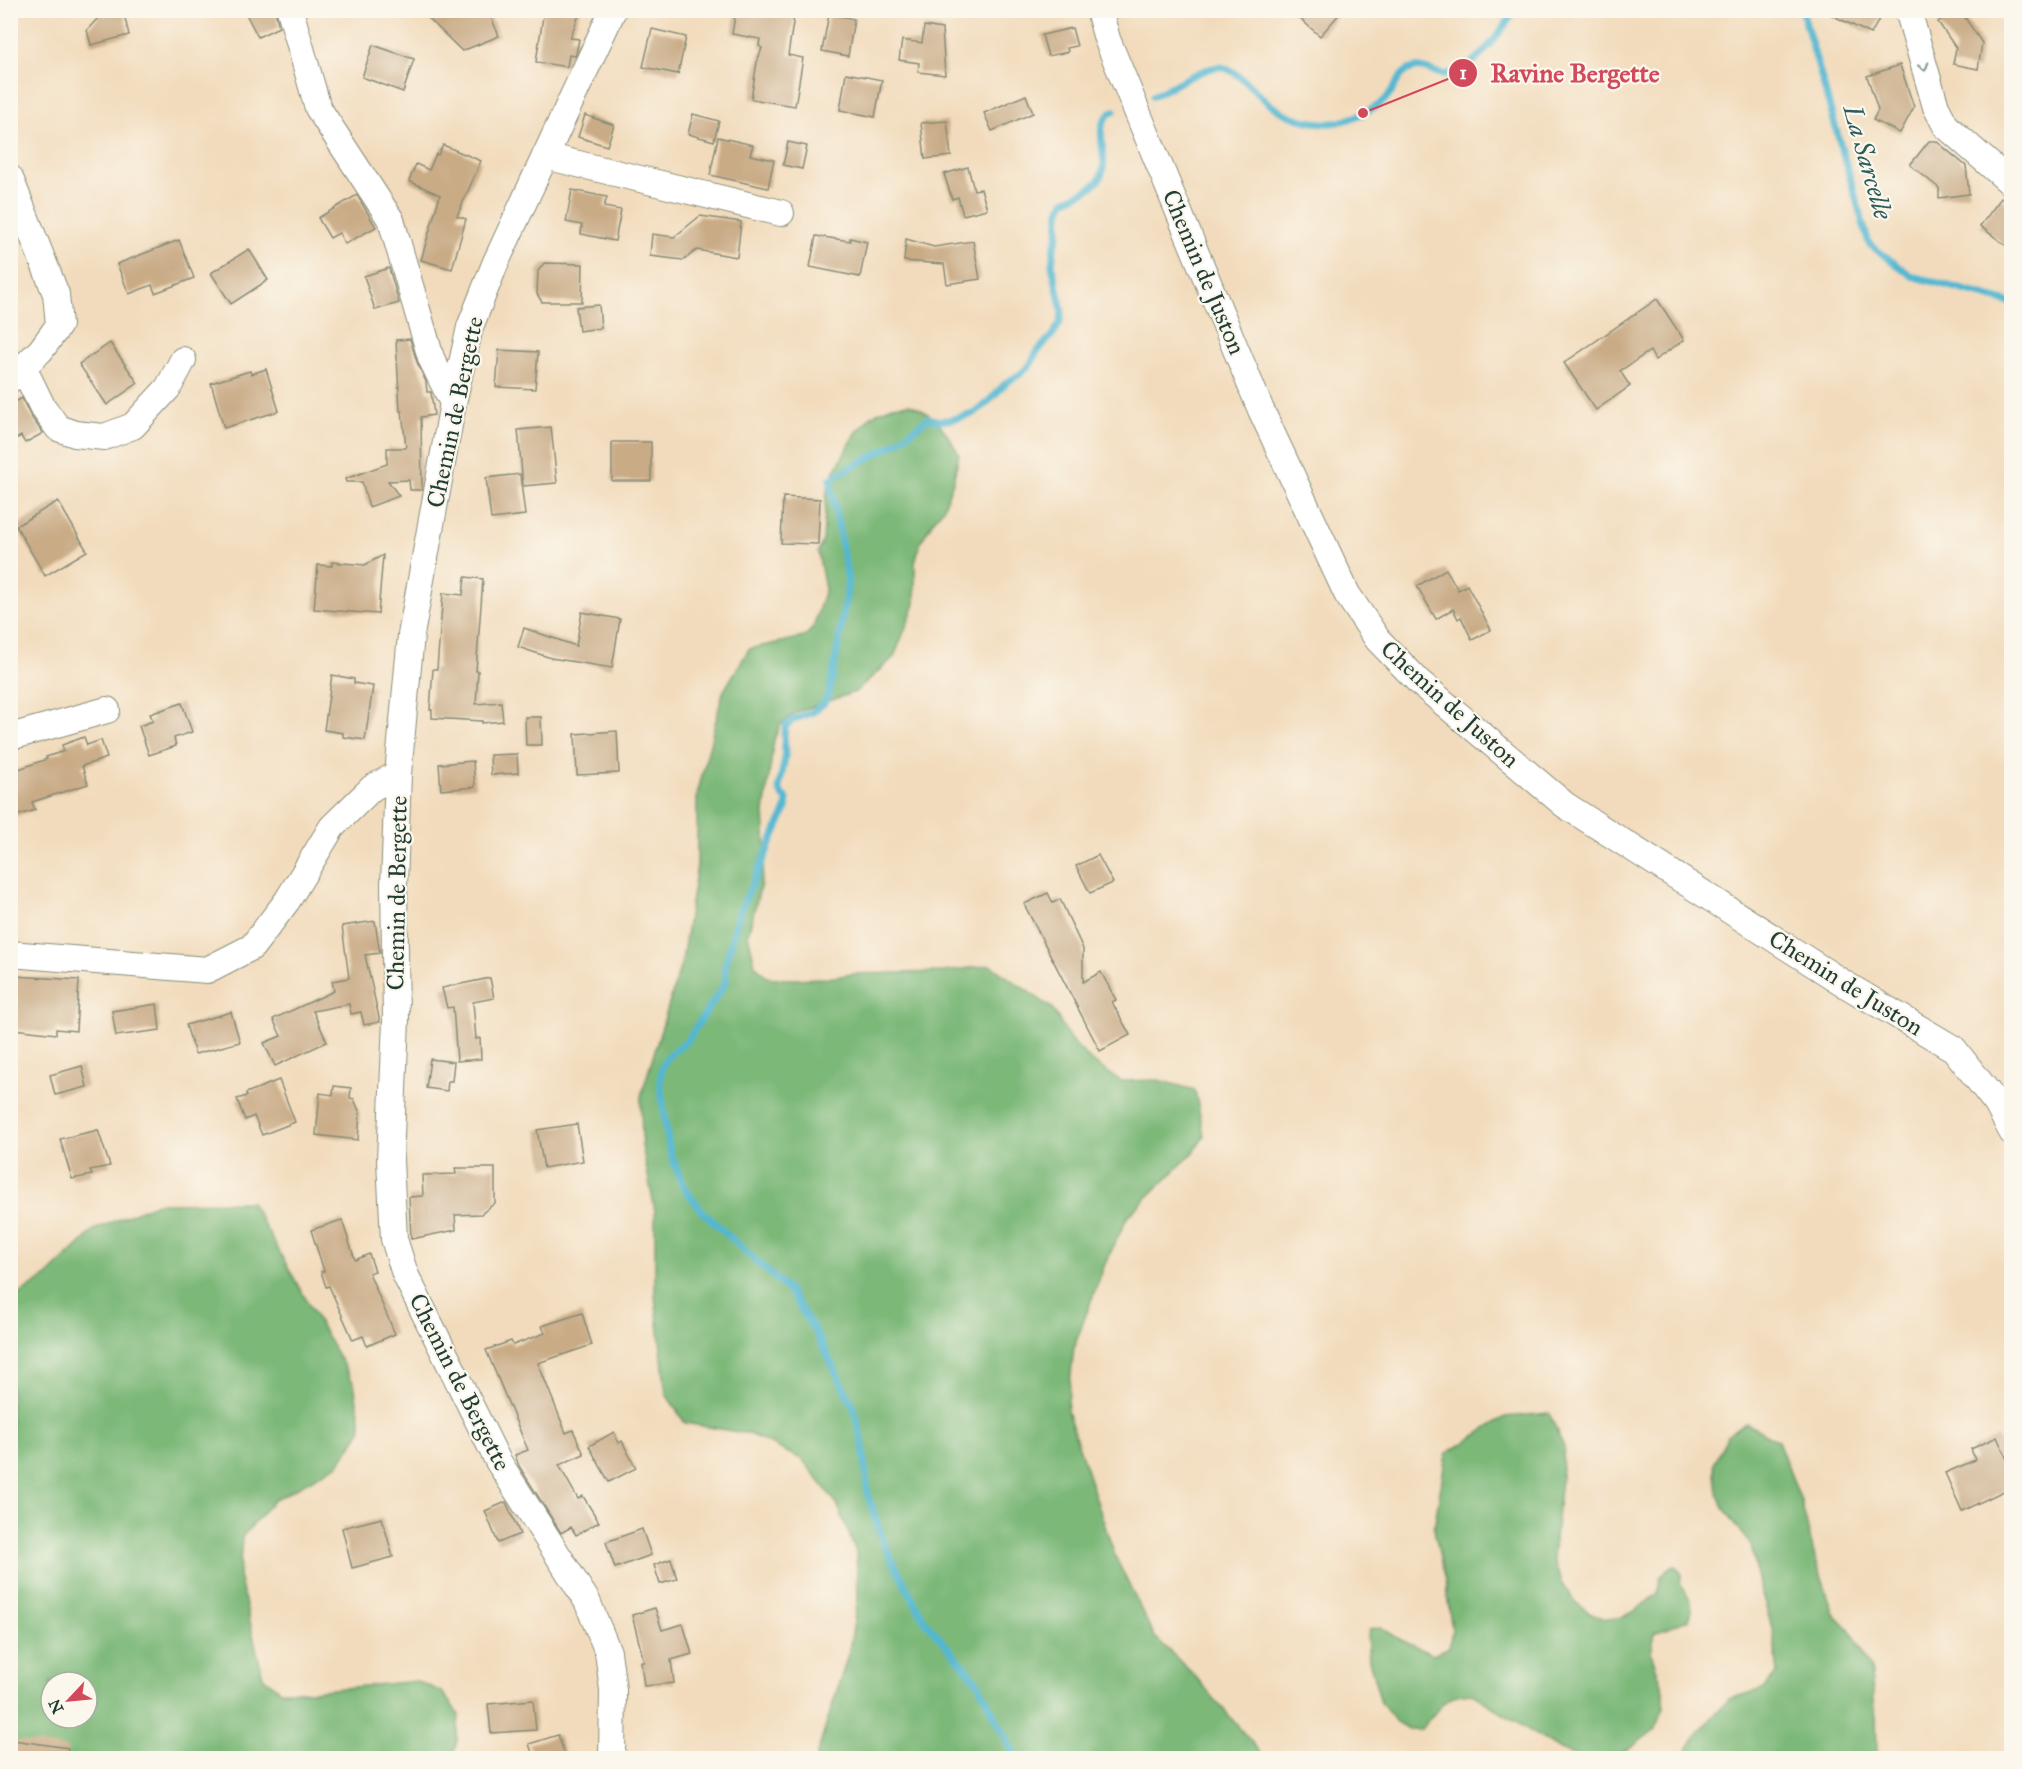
<svg xmlns="http://www.w3.org/2000/svg" width="2022" height="1769" viewBox="0 0 2022 1769" font-family="'IM FELL Great Primer',serif">
<style>
.forest{fill:#7bb878;stroke:#4d7a56;stroke-width:1.5;fill-rule:evenodd}
.lines{fill:none;stroke-linecap:round;stroke-linejoin:round}
.stream{stroke:#52b7d1;stroke-width:7}
.building{fill:#c9ab86}
.minor-casing{stroke:#888c78;stroke-width:28}
.minor{stroke:#fff;stroke-width:26}
.oneway{stroke:#8f9e9a}
.labels{text-anchor:middle;dominant-baseline:central;stroke-width:4.5;stroke-linejoin:round;paint-order:stroke}
.street-label{font-size:24px;fill:#1f3d34;stroke:#fbf7ec}
.water-label{font-size:26px;font-style:italic;fill:#2c5c5b;stroke:#fbf7ec}
.leader{fill:none;stroke:#d1495b;stroke-width:2}
.callout-dot{fill:#d1495b;stroke:#fbf7ec;stroke-width:2}
.mark-label{font-size:18px;text-anchor:middle;font-weight:bold;fill:#fff}
.callout-label{font-size:26px;text-anchor:middle;font-weight:bold;fill:#d1495b;stroke:#fbf7ec;stroke-width:4.5;stroke-linejoin:round;paint-order:stroke}
</style>
<rect width="100%" height="100%" fill="#fbf7ec"/>
<filter id="ink" filterUnits="userSpaceOnUse"><feTurbulence type="fractalNoise" baseFrequency=".0167" numOctaves="2"/><feDisplacementMap in="SourceGraphic" scale="12" xChannelSelector="R" yChannelSelector="G"/><feConvolveMatrix kernelMatrix="1 2 1 2 8 2 1 2 1" color-interpolation-filters="sRGB"/></filter>
<filter id="wash" filterUnits="userSpaceOnUse"><feTurbulence type="fractalNoise" baseFrequency=".008" numOctaves="4" result="noise"/><feDisplacementMap in="SourceGraphic" scale="24" xChannelSelector="R" yChannelSelector="G"/><feGaussianBlur stdDeviation="1.35" result="paint"/><feColorMatrix in="noise" values="0 0 0 0 0 0 0 0 0 0 0 0 0 0 0 0 0 1.4 0 .05"/><feComposite in="paint" operator="in"/></filter>
<g filter="url(#wash)">
<rect width="100%" height="100%" fill="#f2dbbc"/>
<g class="forest">
<path d="M909,404C935,413 946,431 959,454L953,482L943,509L934,520L920,543L915,563V604L894,657L855,692L797,712L780,725L774,740L764,812L766,852L760,888L748,934L755,965L767,977L786,979L828,978L852,974L944,972L990,965L1052,1008L1070,1039L1090,1060L1121,1081L1158,1080L1195,1090L1204,1136L1194,1152L1128,1216L1105,1264L1074,1347L1067,1411L1115,1556L1154,1636L1195,1676L1265,1758H816L849,1651L858,1598L856,1552L837,1504L803,1460L750,1434L685,1423L666,1394L655,1296V1211L642,1146L641,1096L682,961L697,865V795L723,692L749,649L804,637L813,628L825,589L818,552L823,540L826,497L830,479L856,433L872,415L892,406Z"/>
<path d="M251,1202L354,1384L362,1429L339,1464L273,1501L242,1537L239,1576L263,1677L280,1691H312L417,1681L442,1692L459,1715L456,1748L447,1758H11V1300L48,1275L94,1230L157,1203ZM51,1682H87V1718H51Z"/>
<path d="M1549,1413L1564,1447L1553,1558L1561,1582L1572,1598L1585,1610L1605,1619L1619,1618L1647,1603L1658,1593L1660,1578L1667,1569L1674,1566C1681,1570 1683,1574 1680,1581C1686,1600 1697,1597 1688,1620L1655,1633L1651,1653L1664,1690V1707L1654,1730L1632,1747L1611,1758H1583L1560,1750L1471,1693L1456,1695L1443,1703L1421,1729H1408L1396,1722L1381,1703L1369,1660L1367,1637L1370,1629L1380,1627L1401,1640L1433,1655L1449,1647L1452,1630L1445,1581L1434,1529L1446,1454L1505,1417Z"/>
<path d="M1746,1423L1778,1441L1801,1501L1815,1558L1834,1614L1854,1635L1870,1668L1876,1718L1877,1753L1874,1758H1681L1698,1733L1729,1699L1763,1689L1778,1673L1773,1631L1760,1588L1751,1545L1724,1508L1717,1493L1714,1464L1728,1435Z"/>
</g>
<g class="lines">
<g class="stream">
<path d="M1802,10L1869,244L1912,276L2012,303"/>
<path d="M1153,96C1167,89 1205,66 1220,67C1237,68 1257,95 1271,105C1287,117 1310,124 1331,123C1346,123 1378,108 1388,97C1395,88 1399,73 1411,69C1422,65 1430,72 1442,74C1471,77 1501,32 1515,10"/>
<path d="M1016,1758L977,1681L925,1621L885,1547L868,1496L863,1445L854,1408L816,1333L789,1291L704,1213L684,1188L670,1152L666,1129L660,1080L663,1064L671,1053L687,1041L726,982L725,967L739,913L786,809L787,799L782,795L779,788L785,757L784,734L786,725L795,719L813,712L824,703L829,694L837,652L848,582L830,479L895,444L928,418L940,421L953,419L972,414L984,406L1007,382L1019,375L1031,364L1036,353L1054,333L1060,323L1062,311L1052,265L1054,247L1058,236L1059,213L1064,201C1076,195 1094,189 1100,178C1112,157 1088,125 1114,111"/>
</g>
</g>
<g id="blocks">
<g class="building">
<path d="M96,10H123L129,35L91,45L87,30L98,18Z"/>
<path d="M244,10H275L279,27L258,37Z"/>
<path d="M420,10H488L499,36L462,51Z"/>
<path d="M544,10H581L570,38L579,39L576,54L575,56L569,55L567,67L536,62Z"/>
<path d="M736,10H795L788,55L803,58L795,106L751,99L757,62L762,48L759,46L760,39L732,34Z"/>
<path d="M1290,10H1343L1320,36Z"/>
<path d="M1821,10H1884L1871,34Z"/>
<path d="M1956,10H1960L1982,43L1978,69L1953,64L1956,48L1938,22Z"/>
<path d="M829,14L854,19L848,56L822,51Z"/>
<path d="M924,26L942,29L945,75L918,72L919,63L899,60L902,40L922,43Z"/>
<path d="M1072,28L1077,46L1067,48L1068,52L1048,56L1042,35Z"/>
<path d="M652,29L686,37L678,74L643,67Z"/>
<path d="M373,45L414,59L403,92L362,77Z"/>
<path d="M1900,65L1914,107L1900,133L1873,120L1878,110L1867,76Z"/>
<path d="M846,73L882,80L875,117L840,110Z"/>
<path d="M1026,95L1033,113L992,131L984,113Z"/>
<path d="M693,114L719,121L714,141L688,134Z"/>
<path d="M585,115L614,125L607,146L578,137Z"/>
<path d="M947,121L951,156L925,159L921,123Z"/>
<path d="M718,137L753,145L750,155L774,160L768,188L710,175Z"/>
<path d="M1929,141H1936L1966,166L1969,194L1939,198V188L1910,165Z"/>
<path d="M788,142L807,146L802,169L783,165Z"/>
<path d="M443,145L481,161L457,216L466,219L452,269L421,260L440,195L409,181L416,164L429,170L436,154L438,155Z"/>
<path d="M968,167L974,190L981,189L987,209L963,215L958,197L952,199L944,174Z"/>
<path d="M572,190L607,197L604,207L621,210L615,241L581,234L582,225L566,222Z"/>
<path d="M357,195L376,227L345,244L339,233L330,238L318,218Z"/>
<path d="M2001,198L2012,206V250L1980,226Z"/>
<path d="M700,216L741,222L737,257L697,250L683,260L650,256L652,234L674,237Z"/>
<path d="M816,236L850,241V238L867,242L860,277L810,267Z"/>
<path d="M906,239L934,247L973,241L980,279L947,284L944,264L904,261Z"/>
<path d="M179,240L194,278L155,293L152,285L129,294L117,264Z"/>
<path d="M249,249L268,280L231,304L211,273Z"/>
<path d="M544,263L583,264L582,302H542L537,294L538,271Z"/>
<path d="M389,268L399,303L375,310L364,276Z"/>
<path d="M1657,299L1684,340L1655,360L1650,351L1620,371L1630,386L1596,410L1564,363Z"/>
<path d="M599,305L601,328L579,331L576,307Z"/>
<path d="M410,339L417,362L426,382L427,392H431L434,415L421,417L422,490H410L409,480L388,481L399,496L369,507L362,482H346L345,479L387,464V448H406L402,411H400L396,340Z"/>
<path d="M110,343L138,383L107,405L79,364Z"/>
<path d="M499,350L538,352L535,389L496,387Z"/>
<path d="M266,369L279,411L224,428L211,383L250,371L251,374Z"/>
<path d="M22,398L30,415L43,433L25,443L21,436L10,442V405Z"/>
<path d="M551,427L557,483L523,486L518,430Z"/>
<rect x="612" y="442" width="39" height="39"/>
<path d="M520,474L525,515L491,519L486,478Z"/>
<path d="M783,497L820,499L818,544L781,543Z"/>
<path d="M58,501L87,551L45,576L16,526Z"/>
<path d="M383,555L378,614L314,609L318,565L332,566V562L365,565Z"/>
<path d="M1446,569L1458,590L1467,585L1491,630L1472,640L1461,617L1458,619L1453,609L1436,619L1417,586Z"/>
<path d="M465,577L483,579L476,671H478L476,704L501,702L503,721L482,723V721L432,718V710H430L433,669H437L443,593L463,595Z"/>
<path d="M582,612L620,619L612,668L551,658L518,647L524,628L576,646Z"/>
<path d="M332,675L354,679V683L373,686L365,740L343,737V733L324,730Z"/>
<path d="M182,703L192,732L174,738L176,746L149,755L139,726L153,721L150,714Z"/>
<path d="M525,717H541L542,745H526Z"/>
<path d="M617,731L619,773L577,775L575,734Z"/>
<path d="M84,737L87,745L101,740L107,758L82,766L88,784L32,802L35,810L10,818V772L47,759L46,757L64,751L62,745Z"/>
<path d="M517,754L518,773L491,775L490,755Z"/>
<path d="M473,761L475,787L441,790L439,764Z"/>
<path d="M1098,855L1113,883L1090,893L1076,866Z"/>
<path d="M1048,893L1053,903L1060,899L1083,949V982L1101,972L1116,1000L1112,1002L1130,1035L1100,1051L1024,904Z"/>
<path d="M375,921L380,953L365,955L380,1022L364,1025L361,1012L351,1014L349,1004L313,1011L327,1042L275,1066L264,1043L281,1036L273,1019L334,991L332,981L349,978L342,926Z"/>
<path d="M15,976L79,980L76,1031L56,1029V1034L14,1029L11,1010L16,1011Z"/>
<path d="M490,978L494,998L473,1002L476,1039L480,1038L481,1059L457,1061L453,1007L447,1008L442,988Z"/>
<path d="M157,1004L160,1030L116,1036L112,1011Z"/>
<path d="M231,1012L240,1042L195,1054L186,1025Z"/>
<path d="M430,1059L454,1062L452,1081H448L447,1091L426,1088Z"/>
<path d="M82,1066L87,1087L55,1095L50,1075Z"/>
<path d="M279,1080L295,1122L262,1135L254,1116L245,1120L237,1099L247,1096L246,1093Z"/>
<path d="M334,1086L351,1088L350,1098L354,1099L360,1113L358,1140L316,1135L320,1093L333,1095Z"/>
<path d="M577,1124L583,1161L544,1168L537,1130Z"/>
<path d="M98,1130L110,1166L90,1170L92,1175L72,1179L60,1139Z"/>
<path d="M455,1168H495V1203L481,1214L455,1215L456,1230L411,1239L409,1197L423,1196L422,1175L456,1174Z"/>
<path d="M342,1220L355,1260L369,1254L375,1271L369,1273L395,1334L367,1346L363,1336L353,1340L329,1286L326,1287L321,1272L324,1271L311,1230Z"/>
<path d="M582,1313L592,1345L538,1363L566,1433L573,1430L584,1454L559,1465L578,1499L583,1496L599,1522L576,1535L571,1527L561,1533L519,1466L515,1455L528,1450L486,1350L511,1341L513,1345L545,1333L542,1326Z"/>
<path d="M614,1432L619,1443L622,1441L636,1468L609,1482L589,1446Z"/>
<path d="M1997,1437L2012,1470V1487L1962,1511L1945,1473L1975,1460L1971,1449Z"/>
<path d="M506,1502L520,1534L498,1543L485,1511Z"/>
<path d="M382,1518L393,1557L352,1568L342,1528Z"/>
<path d="M642,1529L651,1555L615,1568L606,1542Z"/>
<path d="M671,1559L677,1579L660,1584L654,1565Z"/>
<path d="M655,1608L662,1630L683,1624L692,1654L671,1660L674,1683L644,1686L641,1662H644L632,1615Z"/>
<path d="M533,1700L536,1730L491,1733L488,1704Z"/>
<path d="M558,1735L566,1758H534L529,1744Z"/>
<path d="M13,1740L68,1748L67,1758H11Z"/>
</g>
</g>
</g>
<g filter="url(#ink)">
<use href="#blocks" fill-opacity="0" stroke="#888c78" stroke-width="1.5"/>
<g class="lines">
<g class="minor-casing">
<g id="minor">
<path d="M290,10L318,108L391,220L431,358L453,403"/>
<path d="M1099,10L1107,39L1261,410L1347,594L1378,640L1419,682L1565,805L1848,986L1954,1049L1997,1104L2012,1132"/>
<path d="M1908,10L1936,107L1946,126L2012,184"/>
<path d="M545,156L781,213"/>
<path d="M10,178L56,294L59,325L41,350L11,379"/>
<path d="M23,367L42,406L58,428L75,434L104,437L133,426L168,388L183,360"/>
<path d="M10,737L107,710"/>
<path d="M10,954L207,970L252,947L287,901L332,827L372,788L398,774"/>
<path d="M612,1758L613,1690L608,1652L587,1601L498,1461L405,1274L394,1239L390,1160L396,1020L394,885L398,774L411,635L453,403L470,327L495,264L613,10"/>
</g>
</g>
<use href="#minor" class="minor"/>
</g>
<defs><path id="oneway-chevron" d="M-2-3.5L2.5 0L-2 3.5" fill="none" stroke-width="1.6" stroke-linecap="round" stroke-linejoin="round" transform="scale(1.5)"/></defs>
<use class="oneway" href="#oneway-chevron" transform="translate(1924 67) rotate(74)"/>
</g>
<g class="labels">
<g class="street-label">
<text transform="translate(1204 272) rotate(67)">Chemin de Juston</text>
<text transform="translate(455 412) rotate(-78)">Chemin de Bergette</text>
<text transform="translate(1450 704) rotate(42)">Chemin de Juston</text>
<text transform="translate(397 893) rotate(-89)">Chemin de Bergette</text>
<text transform="translate(1846 983) rotate(32)">Chemin de Juston</text>
<text transform="translate(460 1382) rotate(63)">Chemin de Bergette</text>
</g>
<g class="water-label">
<text transform="translate(1868 162) rotate(74)">La Sarcelle</text>
</g>
</g>
<path class="leader" d="M1363 113L1463 73"/>
<g class="callout-dot">
<circle cx="1363" cy="113" r="6"/>
<circle cx="1463" cy="73" r="15"/>
</g>
<g class="mark-label">
<text x="1463" y="79">1</text>
</g>
<g class="callout-label">
<text x="1575" y="82">Ravine Bergette</text>
</g>
<rect width="2022" height="1769" fill="none" stroke="#fbf7ec" stroke-width="36"/>
<g transform="translate(69 1700) rotate(244)"><circle r="28" fill="#fbf7ec" stroke="#a3ada2" stroke-width="1.5"/>
<path d="M0-4.5L10 22L0 15L-10 22Z" fill="#d1495b"/>
<text y="-9" font-size="16" font-weight="bold" text-anchor="middle" fill="#1f3d34">N</text>
</g>
</svg>
